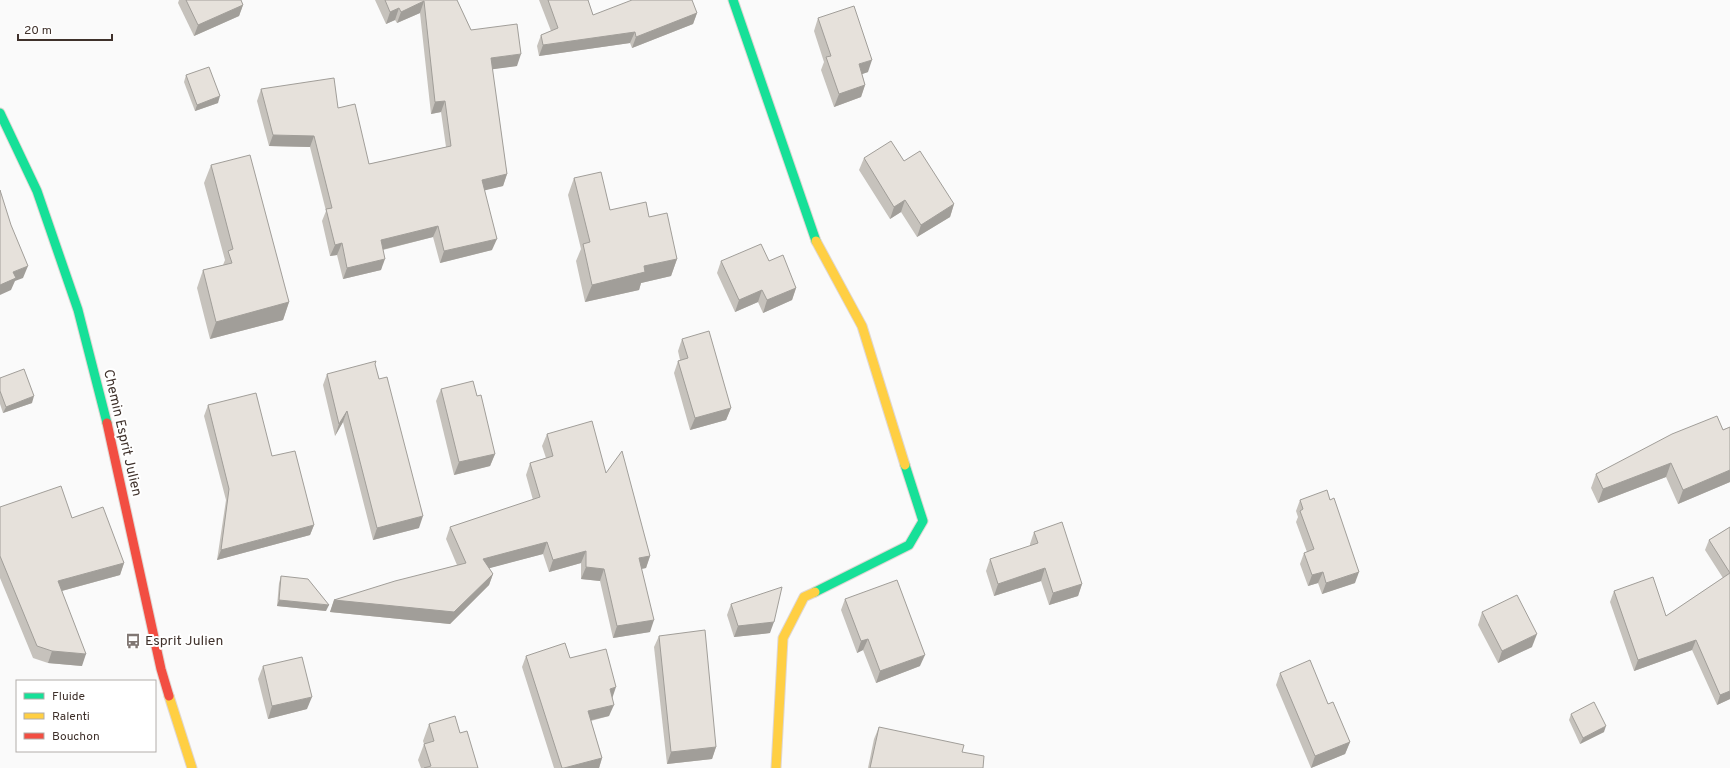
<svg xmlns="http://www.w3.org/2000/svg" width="1730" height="768" viewBox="0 0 1730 768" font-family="Overpass,sans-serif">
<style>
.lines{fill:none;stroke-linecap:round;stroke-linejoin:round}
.fast-casing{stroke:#dfd7d3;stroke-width:11}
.slow-casing{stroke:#dfd7d3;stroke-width:11}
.jam-casing{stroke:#dfd7d3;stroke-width:11}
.fast{stroke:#16e098;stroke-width:9}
.slow{stroke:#ffcf43;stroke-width:9}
.jam{stroke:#f24e42;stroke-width:9}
.wall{fill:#c6c2bc}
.shaded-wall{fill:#a19e99}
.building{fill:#e6e1db;stroke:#a19e99}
.labels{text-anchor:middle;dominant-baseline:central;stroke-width:4;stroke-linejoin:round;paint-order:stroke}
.street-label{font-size:14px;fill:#3f312b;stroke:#fff}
.poi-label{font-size:14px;fill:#3f312b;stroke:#fff;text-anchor:start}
</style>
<rect width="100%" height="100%" fill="#fafafa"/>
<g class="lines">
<g class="fast-casing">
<g id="fast">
<path d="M733,0L816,241"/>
<path d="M0,113L37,191L78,310L107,423"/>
<path d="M815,592L909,545L923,521L905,465"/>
</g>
</g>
<g class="slow-casing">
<g id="slow">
<path d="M816,241L862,326L905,465"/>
<path d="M169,696L192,768"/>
<path d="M776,768L783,638L804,597L815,592"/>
</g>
</g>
<g class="jam-casing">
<path id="jam" d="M107,423L161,669L169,696"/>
</g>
<use href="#fast" class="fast"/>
<use href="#slow" class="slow"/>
<use href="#jam" class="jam"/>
</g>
<g class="wall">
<path d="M179,0H241L243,5L239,16L194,36L178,3Z"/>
<path d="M375,0H457L471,30L517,66L492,69L507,174L503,186L484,190L492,250L440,263L433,237L383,250L381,270L343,279L337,255L330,256L322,221L326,211L310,147L269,146L257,101L261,89L338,108L369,164L446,147L441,112L431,114L420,13L397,23L395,20L386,24Z"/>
<path d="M539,0H588L593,15L697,13L693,24L632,48L630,43L539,56L537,46L541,35L551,31Z"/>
<path d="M818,18L868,72L862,74L865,85L861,97L834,107L821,70L824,62L814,31Z"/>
<path d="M186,75L218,103L195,111L184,82Z"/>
<path d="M864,158L904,161L954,204L950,217L917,237L901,212L890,219L859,170Z"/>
<path d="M211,165L289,302L283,320L210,339L197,288L203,270L223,265L225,260L204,183Z"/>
<path d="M574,178L610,210L649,217L677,259L671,276L641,283L639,290L585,302L576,261L581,249L568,195Z"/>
<path d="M721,261H769L796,288L792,300L763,313L758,302L735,312L717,273Z"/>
<path d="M682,339L731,408L726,420L690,430L674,373L678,361L680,360L678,351Z"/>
<path d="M375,365L419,528L373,540L343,422L335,436L323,385L327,374Z"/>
<path d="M0,378L32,403L3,413L0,404Z"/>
<path d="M441,389L477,396L495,454L490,466L454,475L436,401Z"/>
<path d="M208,405L272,456L314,525L310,535L217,560L226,500L204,416Z"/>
<path d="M1730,427V482L1678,504L1666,477L1598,503L1591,488L1596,474Z"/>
<path d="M547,434L606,473L650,556L646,568L641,569L650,632L613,638L600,581L581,579V563L549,572L543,554L489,568L493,574L489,585L450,624L330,612L334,600L457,565L446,539L450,527L533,500L526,475L530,463L546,458L542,446Z"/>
<path d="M1300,500L1355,583L1322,594L1318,583L1308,586L1300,564L1304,553L1307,552L1296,522L1298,517L1296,511Z"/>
<path d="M0,507L72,518L124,563L120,575L62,591L82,666L48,663L33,658L0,578Z"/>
<path d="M1730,527V699L1717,705L1692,650L1634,671L1610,602L1614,591L1666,616L1723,578L1705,550L1709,540Z"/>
<path d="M1034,532L1082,584L1078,596L1049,605L1041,581L994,596L986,571L990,559L1030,546V544Z"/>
<path d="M281,576L326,611L277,606L279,583Z"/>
<path d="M845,599L920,666L876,683L863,650L857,653L841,610Z"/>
<path d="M731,604L770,633L734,637L727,615Z"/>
<path d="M1482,612L1532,647L1498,663L1478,625Z"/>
<path d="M659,636L716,747L712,759L667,764L654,647Z"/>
<path d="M526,656L570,658L612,699L609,716L591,721L602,758L599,768H554L522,667Z"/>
<path d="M263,666L307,709L268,719L258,679Z"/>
<path d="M1280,673L1328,704L1350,742L1345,754L1311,768L1276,685Z"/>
<path d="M1571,714L1604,732L1580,744L1569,720Z"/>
<path d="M429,724L460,733L478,768H421L418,760L424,744L423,741Z"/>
<path d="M879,727L962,752L983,768H868L874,739Z"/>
</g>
<g class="shaded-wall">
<path d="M424,1L420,13L397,23L401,12Z"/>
<path d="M243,5L239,16L194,36L198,25Z"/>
<path d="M399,8L395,20L386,24L390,12Z"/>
<path d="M697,13L693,24L632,48L636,37Z"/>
<path d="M635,32L630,43L539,56L543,45Z"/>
<path d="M521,54L517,66L487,70L491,58Z"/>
<path d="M872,60L868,72L854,77L859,64Z"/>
<path d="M865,85L861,97L834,107L839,94Z"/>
<path d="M220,96L218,103L195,111L197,105Z"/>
<path d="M445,101L441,112L431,114L435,102Z"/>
<path d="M273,135L314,136L310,147L269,146Z"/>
<path d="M507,174L503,186L478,192L482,180Z"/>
<path d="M905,200L901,212L890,219L894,207Z"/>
<path d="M954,204L950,217L917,237L921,225Z"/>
<path d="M438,226L433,237L377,251L381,240Z"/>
<path d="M497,239L492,250L440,263L444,251Z"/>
<path d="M342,243L337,255L330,256L335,245Z"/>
<path d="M385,259L381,270L343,279L347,268Z"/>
<path d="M677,259L671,276L641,283L639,290L585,302L592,285L644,266Z"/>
<path d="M28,266L23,278L15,281L11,290L0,295V285L13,272Z"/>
<path d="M796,288L792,300L763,313L767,300Z"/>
<path d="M762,290L758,302L735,312L739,300Z"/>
<path d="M289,302L283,320L210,339L216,322Z"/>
<path d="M34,396L32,403L3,413L6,407Z"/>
<path d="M731,408L726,420L690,430L695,418Z"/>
<path d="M347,411L343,422L335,436L339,424Z"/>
<path d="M495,454L490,466L454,475L459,462Z"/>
<path d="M1671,463L1666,477L1598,503L1603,489Z"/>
<path d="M1730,470V482L1678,504L1683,490Z"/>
<path d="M423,516L419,528L373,540L377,528Z"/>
<path d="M314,525L310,535L217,560L221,550Z"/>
<path d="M547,542L543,554L479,571L483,559Z"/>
<path d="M586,551L581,563L549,572L553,560Z"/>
<path d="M650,556L646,568L635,570L639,558Z"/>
<path d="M124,563L120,575L54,593L58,581Z"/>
<path d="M586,567L604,569L600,581L581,579Z"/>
<path d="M1045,568L1041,581L994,596L998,584Z"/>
<path d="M1323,572L1318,583L1308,586L1312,575Z"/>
<path d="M1359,572L1355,583L1322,594L1326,583Z"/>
<path d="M493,574L489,585L450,624L330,612L334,600Z"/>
<path d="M1082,584L1078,596L1049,605L1053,593Z"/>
<path d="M279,600L329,605L326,611L277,606Z"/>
<path d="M654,620L650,632L613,638L617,626Z"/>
<path d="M774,622L770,633L734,637L738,626Z"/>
<path d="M1537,634L1532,647L1498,663L1502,651Z"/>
<path d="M868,639L863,650L857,653L861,641Z"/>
<path d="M1696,640L1692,650L1634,671L1638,660Z"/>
<path d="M52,651L86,654L82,666L48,663Z"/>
<path d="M925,655L920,666L876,683L880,671Z"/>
<path d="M616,687L612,699L610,689Z"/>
<path d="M1730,691V699L1717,705L1720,695Z"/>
<path d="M312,697L307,709L268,719L272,706Z"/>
<path d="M614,705L609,716L583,722L588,711Z"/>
<path d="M1606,726L1604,732L1580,744L1583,738Z"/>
<path d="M1350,742L1345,754L1311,768L1315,756Z"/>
<path d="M716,747L712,759L667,764L671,752Z"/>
<path d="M602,758L599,768H564Z"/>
</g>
<g class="building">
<path d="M186,0H241L243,5L198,25Z"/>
<path d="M385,0H457L471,30L517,24L521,54L491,58L507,174L482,180L497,239L444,251L438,226L381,240L385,259L347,268L342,243L335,245L326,209L332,208L314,136L273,135L261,89L334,78L338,108L355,104L369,164L451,146L445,101L435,102L424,1L401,12L399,8L390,12Z"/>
<path d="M548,0H588L593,15L632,0H692L697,13L636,37L635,32L543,45L541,35L558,28Z"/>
<path d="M854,6L872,60L859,64L865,85L839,94L826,57L831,56L818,18Z"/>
<path d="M209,67L220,96L197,105L186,75Z"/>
<path d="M891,141L904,161L920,151L954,204L921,225L905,200L894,207L864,158Z"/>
<path d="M250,155L289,302L216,322L203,270L232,263L228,251L233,249L211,165Z"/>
<path d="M601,172L610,210L646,202L649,217L667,213L677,259L644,266L645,272L592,285L583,244L590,242L574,178Z"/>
<path d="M0,190L11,225L28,266L13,272L16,278L0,285Z"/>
<path d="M761,244L769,261L783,255L796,288L767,300L762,290L739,300L721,261Z"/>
<path d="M709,331L731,408L695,418L678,361L688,358L682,339Z"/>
<path d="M376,361L375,364L379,379L387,377L423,516L377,528L347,411L339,424L327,374Z"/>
<path d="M24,369L34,396L6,407L0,391V378Z"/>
<path d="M473,381L477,396L481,395L495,454L459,462L441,389Z"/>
<path d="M256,393L272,456L295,451L314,525L221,550L229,489L208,405Z"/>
<path d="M1717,416L1723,430L1730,427V470L1683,490L1671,463L1603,489L1596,474L1672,434Z"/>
<path d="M592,421L606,473L622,451L650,556L639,558L654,620L617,626L604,569L586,567V551L553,560L547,542L483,559L493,574L454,612L334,600L395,581L466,563L450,527L540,497L530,463L553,456L547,434Z"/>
<path d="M61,486L72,518L103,507L124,563L58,581L86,654L52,651L37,646L0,556V507Z"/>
<path d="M1327,490L1330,500L1334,498L1359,572L1326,583L1323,572L1312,575L1304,553L1314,549L1300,511L1303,509L1300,500Z"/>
<path d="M1062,522L1082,584L1053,593L1045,568L998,584L990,559L1038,543L1034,532Z"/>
<path d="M1730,527V691L1720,695L1696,640L1638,660L1614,591L1653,577L1666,616L1730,573L1709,540Z"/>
<path d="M281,576L308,579L329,605L279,600Z"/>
<path d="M897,580L925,655L880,671L868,639L861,641L845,599Z"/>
<path d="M782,587L774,622L738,626L731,604Z"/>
<path d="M1517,595L1537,634L1502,651L1482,612Z"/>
<path d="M705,630L716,747L671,752L659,636Z"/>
<path d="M565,643L570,658L606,649L616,687L610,689L614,705L588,711L602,758L564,768H562L526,656Z"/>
<path d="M302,657L312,697L272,706L263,666Z"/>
<path d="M1310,660L1328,704L1333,702L1350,742L1315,756L1280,673Z"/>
<path d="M1594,702L1606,726L1583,738L1571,714Z"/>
<path d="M455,716L460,733L467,731L478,768H424L431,766L424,744L434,741L429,724Z"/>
<path d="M879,727L964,745L962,752L984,756L983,768H870Z"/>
</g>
<defs>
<g id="bus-bare" transform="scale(1.2)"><path d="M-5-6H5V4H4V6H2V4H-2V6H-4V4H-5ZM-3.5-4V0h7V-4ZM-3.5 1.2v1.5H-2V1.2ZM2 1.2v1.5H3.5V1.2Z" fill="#807773" stroke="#fff" stroke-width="2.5" paint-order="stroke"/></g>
</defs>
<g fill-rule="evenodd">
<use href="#bus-bare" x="133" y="641"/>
</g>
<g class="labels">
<g class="street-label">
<text transform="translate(122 433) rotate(77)">Chemin Esprit Julien</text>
</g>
<g class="poi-label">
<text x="145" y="641">Esprit Julien</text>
</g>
</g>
<rect x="16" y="680" width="140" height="72" fill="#ffffff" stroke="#b2adaa"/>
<rect x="24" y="693" width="20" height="6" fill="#16e098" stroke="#b2adaa"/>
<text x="52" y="700" font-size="12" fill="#3f312b">Fluide</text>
<rect x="24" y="713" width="20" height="6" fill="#ffcf43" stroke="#b2adaa"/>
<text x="52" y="720" font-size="12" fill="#3f312b">Ralenti</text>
<rect x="24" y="733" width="20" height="6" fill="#f24e42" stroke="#b2adaa"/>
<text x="52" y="740" font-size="12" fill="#3f312b">Bouchon</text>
<path d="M18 34v6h94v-6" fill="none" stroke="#3f312b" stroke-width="2"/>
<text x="24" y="34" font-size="12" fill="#3f312b" stroke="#ffffff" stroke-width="3" paint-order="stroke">20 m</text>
</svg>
